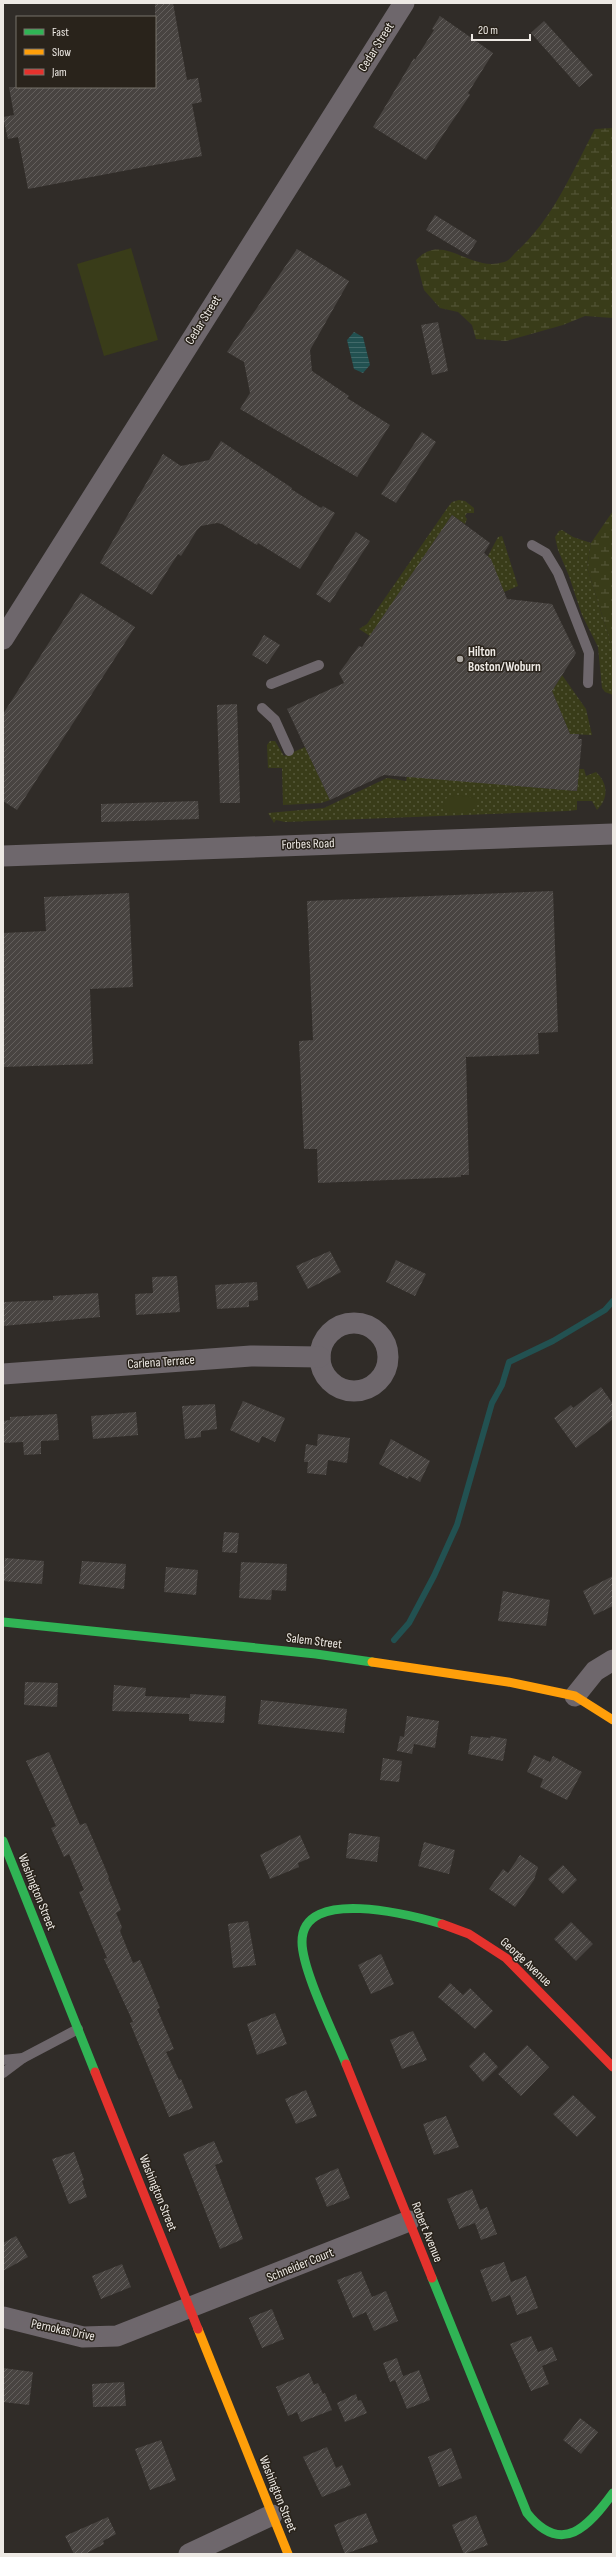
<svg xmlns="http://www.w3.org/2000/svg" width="616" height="2557" viewBox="0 0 616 2557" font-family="'Sofia Sans Condensed',sans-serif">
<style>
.grass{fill:url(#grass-dots)}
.wetland{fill:url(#wetland-marsh)}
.garden{fill:#393c19}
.water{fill:url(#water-rules)}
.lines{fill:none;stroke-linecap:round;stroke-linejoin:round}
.stream{stroke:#225151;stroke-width:6}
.building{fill:url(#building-hatch)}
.lane{stroke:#6e676c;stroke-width:10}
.street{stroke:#6e676c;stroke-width:21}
.fast{stroke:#30b455;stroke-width:9}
.slow{stroke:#ff9f0a;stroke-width:9}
.jam{stroke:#e5322d;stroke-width:9}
.poi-dot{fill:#aba7a2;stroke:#29231b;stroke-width:1.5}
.labels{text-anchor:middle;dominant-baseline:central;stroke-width:3;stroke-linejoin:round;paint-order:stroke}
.street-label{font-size:13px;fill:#ede9e4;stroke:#29231b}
.poi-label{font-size:13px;font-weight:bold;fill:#ede9e4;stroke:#29231b;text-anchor:start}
</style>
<defs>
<pattern id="grass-dots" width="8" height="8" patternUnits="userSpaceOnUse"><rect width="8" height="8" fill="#393c19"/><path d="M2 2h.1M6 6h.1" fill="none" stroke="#56583a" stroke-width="1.8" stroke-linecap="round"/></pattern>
<pattern id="wetland-marsh" width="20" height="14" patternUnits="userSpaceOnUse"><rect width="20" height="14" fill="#393c19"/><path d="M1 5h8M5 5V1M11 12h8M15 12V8" fill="none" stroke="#56583a"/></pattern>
<pattern id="water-rules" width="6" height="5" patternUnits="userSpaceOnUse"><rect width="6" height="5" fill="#225151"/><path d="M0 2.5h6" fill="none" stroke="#426a6a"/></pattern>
<pattern id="building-hatch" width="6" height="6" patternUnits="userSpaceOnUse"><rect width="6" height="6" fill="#484441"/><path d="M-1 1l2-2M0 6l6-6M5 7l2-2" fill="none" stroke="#635f5c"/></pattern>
</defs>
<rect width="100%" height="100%" fill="#302c28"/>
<g class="grass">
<path d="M459,500L465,501L474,508V513H467L465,516L467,519L465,524L452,515L370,636L359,629L367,624L448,507L452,502Z"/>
<path d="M562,530L573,537L591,543L587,567L613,650V695L605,692L602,688L598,647L582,615L569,576L558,550L555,537L559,531Z"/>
<path d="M502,536L518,586L504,592L488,556L498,537Z"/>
<path d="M562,675L586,709L592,735L570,734L552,691Z"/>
<path d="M270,741H275L284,756L305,747L330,800L321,803L283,805L282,768H268L267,745Z"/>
<path d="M579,769H584L586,776L596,772C608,783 609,798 597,810L592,801H577V810L567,811L285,822L276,820L274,823L268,813L324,808L387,778L406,781L407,776L577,791Z"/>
</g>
<g class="wetland">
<path d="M613,128V318L585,316L563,325L506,341L476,339L472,325L458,312L440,308L424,290L416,260C444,231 469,273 504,262C509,261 513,255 516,252C553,219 572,172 595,129Z"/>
<path d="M613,511V650L587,567L591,543Z"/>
</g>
<g class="garden">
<path d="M131,248L158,340L104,356L77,264Z"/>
<path d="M456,795L475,798V807C468,815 452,815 443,809L445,799Z"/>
</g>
<path class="water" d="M354,332L363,337L370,365L363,373L354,369L347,340Z"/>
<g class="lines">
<path class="stream" d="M394,1640L409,1623L434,1576L457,1525L492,1403L502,1385L509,1362L553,1341L605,1310L613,1301"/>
</g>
<g class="building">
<path d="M155,3H173L187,80L198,78L202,102L192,104L202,156L28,189L18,137L8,139L3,117L14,115L9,87H155Z"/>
<path d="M440,16L493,53L468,93L470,95L426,160L373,127L414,58L415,60L434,30L432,29Z"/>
<path d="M544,21L593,75L579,87L531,33Z"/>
<path d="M435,215L477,241L468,255L426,230Z"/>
<path d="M297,249L349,281L310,350L312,371L349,396L347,398L390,425L357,477L240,409L250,393L244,362L227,352Z"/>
<path d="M438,322L448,371L432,375L421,325Z"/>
<path d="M422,432L436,442L396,503L381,494Z"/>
<path d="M221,441L292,488L291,489L321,508L323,506L335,513L300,569L258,543L257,545L222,524L217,523L201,526L197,530L181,556L178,554L152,595L100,563L163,454L181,466L209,460Z"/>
<path d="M452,515L490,543L484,553L491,559L507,599L552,604L576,653L552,691L570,734H579L578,739H582L577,791L384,775L330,800L287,709L344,683L339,673L359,646L362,647Z"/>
<path d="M356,532L370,541L330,603L316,594Z"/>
<path d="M81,593L135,627L17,810L3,801V714Z"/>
<path d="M264,635L280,645L267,664L252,655Z"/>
<path d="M237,704L240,803H220L217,705Z"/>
<path d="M198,801L199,819L101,822V804Z"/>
<path d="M553,891L558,1032L538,1033L539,1054L466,1057L469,1175H461V1177L318,1183L317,1149H304L299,1041L313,1040L307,901Z"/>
<path d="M129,893L133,987L90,989L93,1064L3,1067V933L46,931L44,897Z"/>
<path d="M330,1251L341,1272L308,1289L296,1266Z"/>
<path d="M396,1260L426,1274L415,1296L386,1282Z"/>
<path d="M177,1276L180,1312L136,1315L135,1294L153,1293L152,1277Z"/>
<path d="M257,1282L258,1300L249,1301V1307L217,1309L215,1285Z"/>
<path d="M98,1293L100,1317L3,1326V1302L53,1300V1296Z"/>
<path d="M601,1387L613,1404V1419L576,1448L554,1418L571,1405L573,1408Z"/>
<path d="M243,1401L285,1418L275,1442L262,1436L259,1443L230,1430Z"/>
<path d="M215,1404L217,1429L201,1431V1437L185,1439L182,1406Z"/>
<path d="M136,1412L138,1435L93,1439L91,1416Z"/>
<path d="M57,1414L59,1440L41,1441V1454L24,1455L23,1442L3,1443V1421L10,1420V1417Z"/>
<path d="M318,1434L350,1438L347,1463L328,1460L326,1475L307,1473L308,1462H304L306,1444L317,1446Z"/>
<path d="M391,1439L430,1461L420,1482L409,1476L408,1479L379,1464Z"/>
<path d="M224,1532L239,1533L237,1553L222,1552Z"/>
<path d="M5,1558L44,1561L42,1584L3,1581Z"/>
<path d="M82,1561L126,1564L124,1589L79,1584Z"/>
<path d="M241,1562L287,1564L286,1591L272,1590L271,1600L239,1598Z"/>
<path d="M166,1567L198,1570L196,1595L164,1592Z"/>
<path d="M613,1576V1606L594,1615L583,1591Z"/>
<path d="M503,1591L550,1600L546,1626L498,1621Z"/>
<path d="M25,1682L58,1683L57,1707L24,1705Z"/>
<path d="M114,1685L146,1688L145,1696L190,1698V1694L226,1696L224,1723L189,1721V1714L112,1711Z"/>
<path d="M261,1700L347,1709L344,1733L258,1724Z"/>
<path d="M407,1716L439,1721L435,1748L414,1744L412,1754L397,1751L400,1736L404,1737Z"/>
<path d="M471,1736L490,1738L491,1736L507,1739L503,1761L468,1754Z"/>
<path d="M49,1752L80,1825L86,1823L109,1877L108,1878L121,1910L116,1913L122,1927L120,1931L133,1963L140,1960L160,2008L157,2009L174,2049L166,2052L179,2080L181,2079L193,2108L169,2117L130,2023L133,2022L104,1959L107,1958L79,1892L84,1890L69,1854L64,1857L51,1828L56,1826L26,1761Z"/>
<path d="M534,1755L550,1762L553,1756L582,1772L567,1800L540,1787L543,1779L527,1772Z"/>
<path d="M383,1758L402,1761L399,1782L380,1780Z"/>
<path d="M349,1833L380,1837L377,1862L346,1858Z"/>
<path d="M300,1835L310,1858L298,1863L299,1867L270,1879L260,1855Z"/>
<path d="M424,1842L455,1850L449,1874L418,1866Z"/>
<path d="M520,1855L538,1867L534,1880L515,1907L489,1889L503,1869L508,1873Z"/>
<path d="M563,1865L577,1880L563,1894L548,1879Z"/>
<path d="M248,1921L256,1965L233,1968L228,1924Z"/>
<path d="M571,1922L593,1944L576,1961L554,1939Z"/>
<path d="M381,1954L394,1984L371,1994L358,1965Z"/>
<path d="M450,1983L463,1995L470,1988L493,2011L475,2029L438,1997Z"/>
<path d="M275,2013L287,2044L257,2055L247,2024Z"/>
<path d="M413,2031L427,2060L402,2069L390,2040Z"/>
<path d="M527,2045L549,2067L521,2096L498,2074Z"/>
<path d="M484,2052L498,2067L483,2082L469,2066Z"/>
<path d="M306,2090L317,2116L296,2124L285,2099Z"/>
<path d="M573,2095L596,2117L577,2137L553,2114Z"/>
<path d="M446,2116L459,2147L434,2155L423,2124Z"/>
<path d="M214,2141L223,2162L215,2165L243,2239L220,2249L183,2154Z"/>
<path d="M74,2152L84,2180L82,2181L87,2197L69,2204L52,2159Z"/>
<path d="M338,2168L350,2198L327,2207L315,2178Z"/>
<path d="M472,2189L480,2210L487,2207L497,2234L481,2240L475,2223L459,2229L447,2199Z"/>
<path d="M16,2236L28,2257L3,2271V2243Z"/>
<path d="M504,2262L511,2282L526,2276L538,2308L517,2315L510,2295L492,2302L480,2270Z"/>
<path d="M122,2264L131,2287L101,2299L92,2276Z"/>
<path d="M361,2271L372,2297L386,2291L398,2321L374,2331L366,2312L353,2318L337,2280Z"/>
<path d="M272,2309L284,2339L262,2348L249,2318Z"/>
<path d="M531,2336L538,2352L552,2347L557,2360L542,2366L549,2384L531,2391L510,2344Z"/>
<path d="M397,2358L403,2376L396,2379L419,2370L430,2400L407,2409L395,2380L390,2382L383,2363Z"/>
<path d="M3,2368L33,2372L29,2405L3,2402Z"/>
<path d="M309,2373L314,2385L318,2383L323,2394L325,2393L332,2410L301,2422L297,2412L288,2416L276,2387Z"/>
<path d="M124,2382L126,2406L93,2407L92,2384Z"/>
<path d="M356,2394L358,2401L361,2400L367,2413L345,2422L337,2403Z"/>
<path d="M580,2418L598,2432L581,2454L563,2440Z"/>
<path d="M161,2440L176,2480L150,2490L135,2449Z"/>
<path d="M327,2447L336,2468L342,2465L351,2485L322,2497L303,2457Z"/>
<path d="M451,2448L462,2478L439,2487L428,2457Z"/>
<path d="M366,2513L378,2542L345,2554L334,2525Z"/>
<path d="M476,2515L488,2545L464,2554L452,2525Z"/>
<path d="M108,2517L116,2534L103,2541L104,2544L85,2554H74L65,2536Z"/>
</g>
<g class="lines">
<g class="lane">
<path d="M532,545L546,553L558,573L589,653L588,683"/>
<path d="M271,684L319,665"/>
<path d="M262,708L275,720L289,751"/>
<path d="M3,2060L23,2058"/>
<path d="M3,2073L23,2058L78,2029"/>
</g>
<g class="street">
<path d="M3,639L404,3"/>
<path d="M3,856L613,834"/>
<circle cx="354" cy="1357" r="34"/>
<path d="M3,1374L251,1356L320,1357"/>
<path d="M575,1696L595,1671L613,1660"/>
<path d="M3,2317L83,2337L117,2336L409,2221"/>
<path d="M189,2554L272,2515"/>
</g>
<g class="fast">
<path d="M3,1622L316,1654L372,1662"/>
<path d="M3,1841L95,2072"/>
<path d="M346,2064C334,2034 302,1970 302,1942C302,1886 411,1915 442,1924"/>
<path d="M432,2278L527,2513C562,2557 589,2526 613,2493"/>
</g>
<g class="slow">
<path d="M372,1662L508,1682L575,1696L613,1720"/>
<path d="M198,2329L288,2554"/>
</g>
<g class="jam">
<path d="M442,1924L469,1934L506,1958L613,2067"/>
<path d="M346,2064L432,2278"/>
<path d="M95,2072L198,2329"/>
</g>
</g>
<circle class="poi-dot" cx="460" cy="659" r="4"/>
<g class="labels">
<g class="street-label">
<text transform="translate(376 47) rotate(-58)">Cedar Street</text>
<text transform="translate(203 320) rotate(-58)">Cedar Street</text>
<text transform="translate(308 844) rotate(-2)">Forbes Road</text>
<text transform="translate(161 1362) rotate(-4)">Carlena Terrace</text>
<text transform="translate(314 1641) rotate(7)">Salem Street</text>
<text transform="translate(37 1892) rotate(68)">Washington Street</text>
<text transform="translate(526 1962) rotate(43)">George Avenue</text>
<text transform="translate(158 2193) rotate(68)">Washington Street</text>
<text transform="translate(427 2232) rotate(68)">Robert Avenue</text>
<text transform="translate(300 2265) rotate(-22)">Schneider Court</text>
<text transform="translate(63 2330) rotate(12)">Pernokas Drive</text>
<text transform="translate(278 2494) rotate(68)">Washington Street</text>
</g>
<g class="poi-label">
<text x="468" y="652">Hilton<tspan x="468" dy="15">Boston/Woburn</tspan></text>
</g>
</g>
<rect width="616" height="2557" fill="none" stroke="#ede9e4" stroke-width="8"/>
<rect x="16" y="16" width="140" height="72" fill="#29231b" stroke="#77726b"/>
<rect x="24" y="29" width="20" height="6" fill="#30b455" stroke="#77726b"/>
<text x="52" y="36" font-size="12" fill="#ede9e4">Fast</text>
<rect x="24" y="49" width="20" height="6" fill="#ff9f0a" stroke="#77726b"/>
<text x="52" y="56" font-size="12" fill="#ede9e4">Slow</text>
<rect x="24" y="69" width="20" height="6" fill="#e5322d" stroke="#77726b"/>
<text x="52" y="76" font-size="12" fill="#ede9e4">Jam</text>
<path d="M472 34v6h58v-6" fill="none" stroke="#ede9e4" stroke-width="2"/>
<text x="478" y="34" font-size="12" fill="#ede9e4" stroke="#29231b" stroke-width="3" paint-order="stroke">20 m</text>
</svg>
